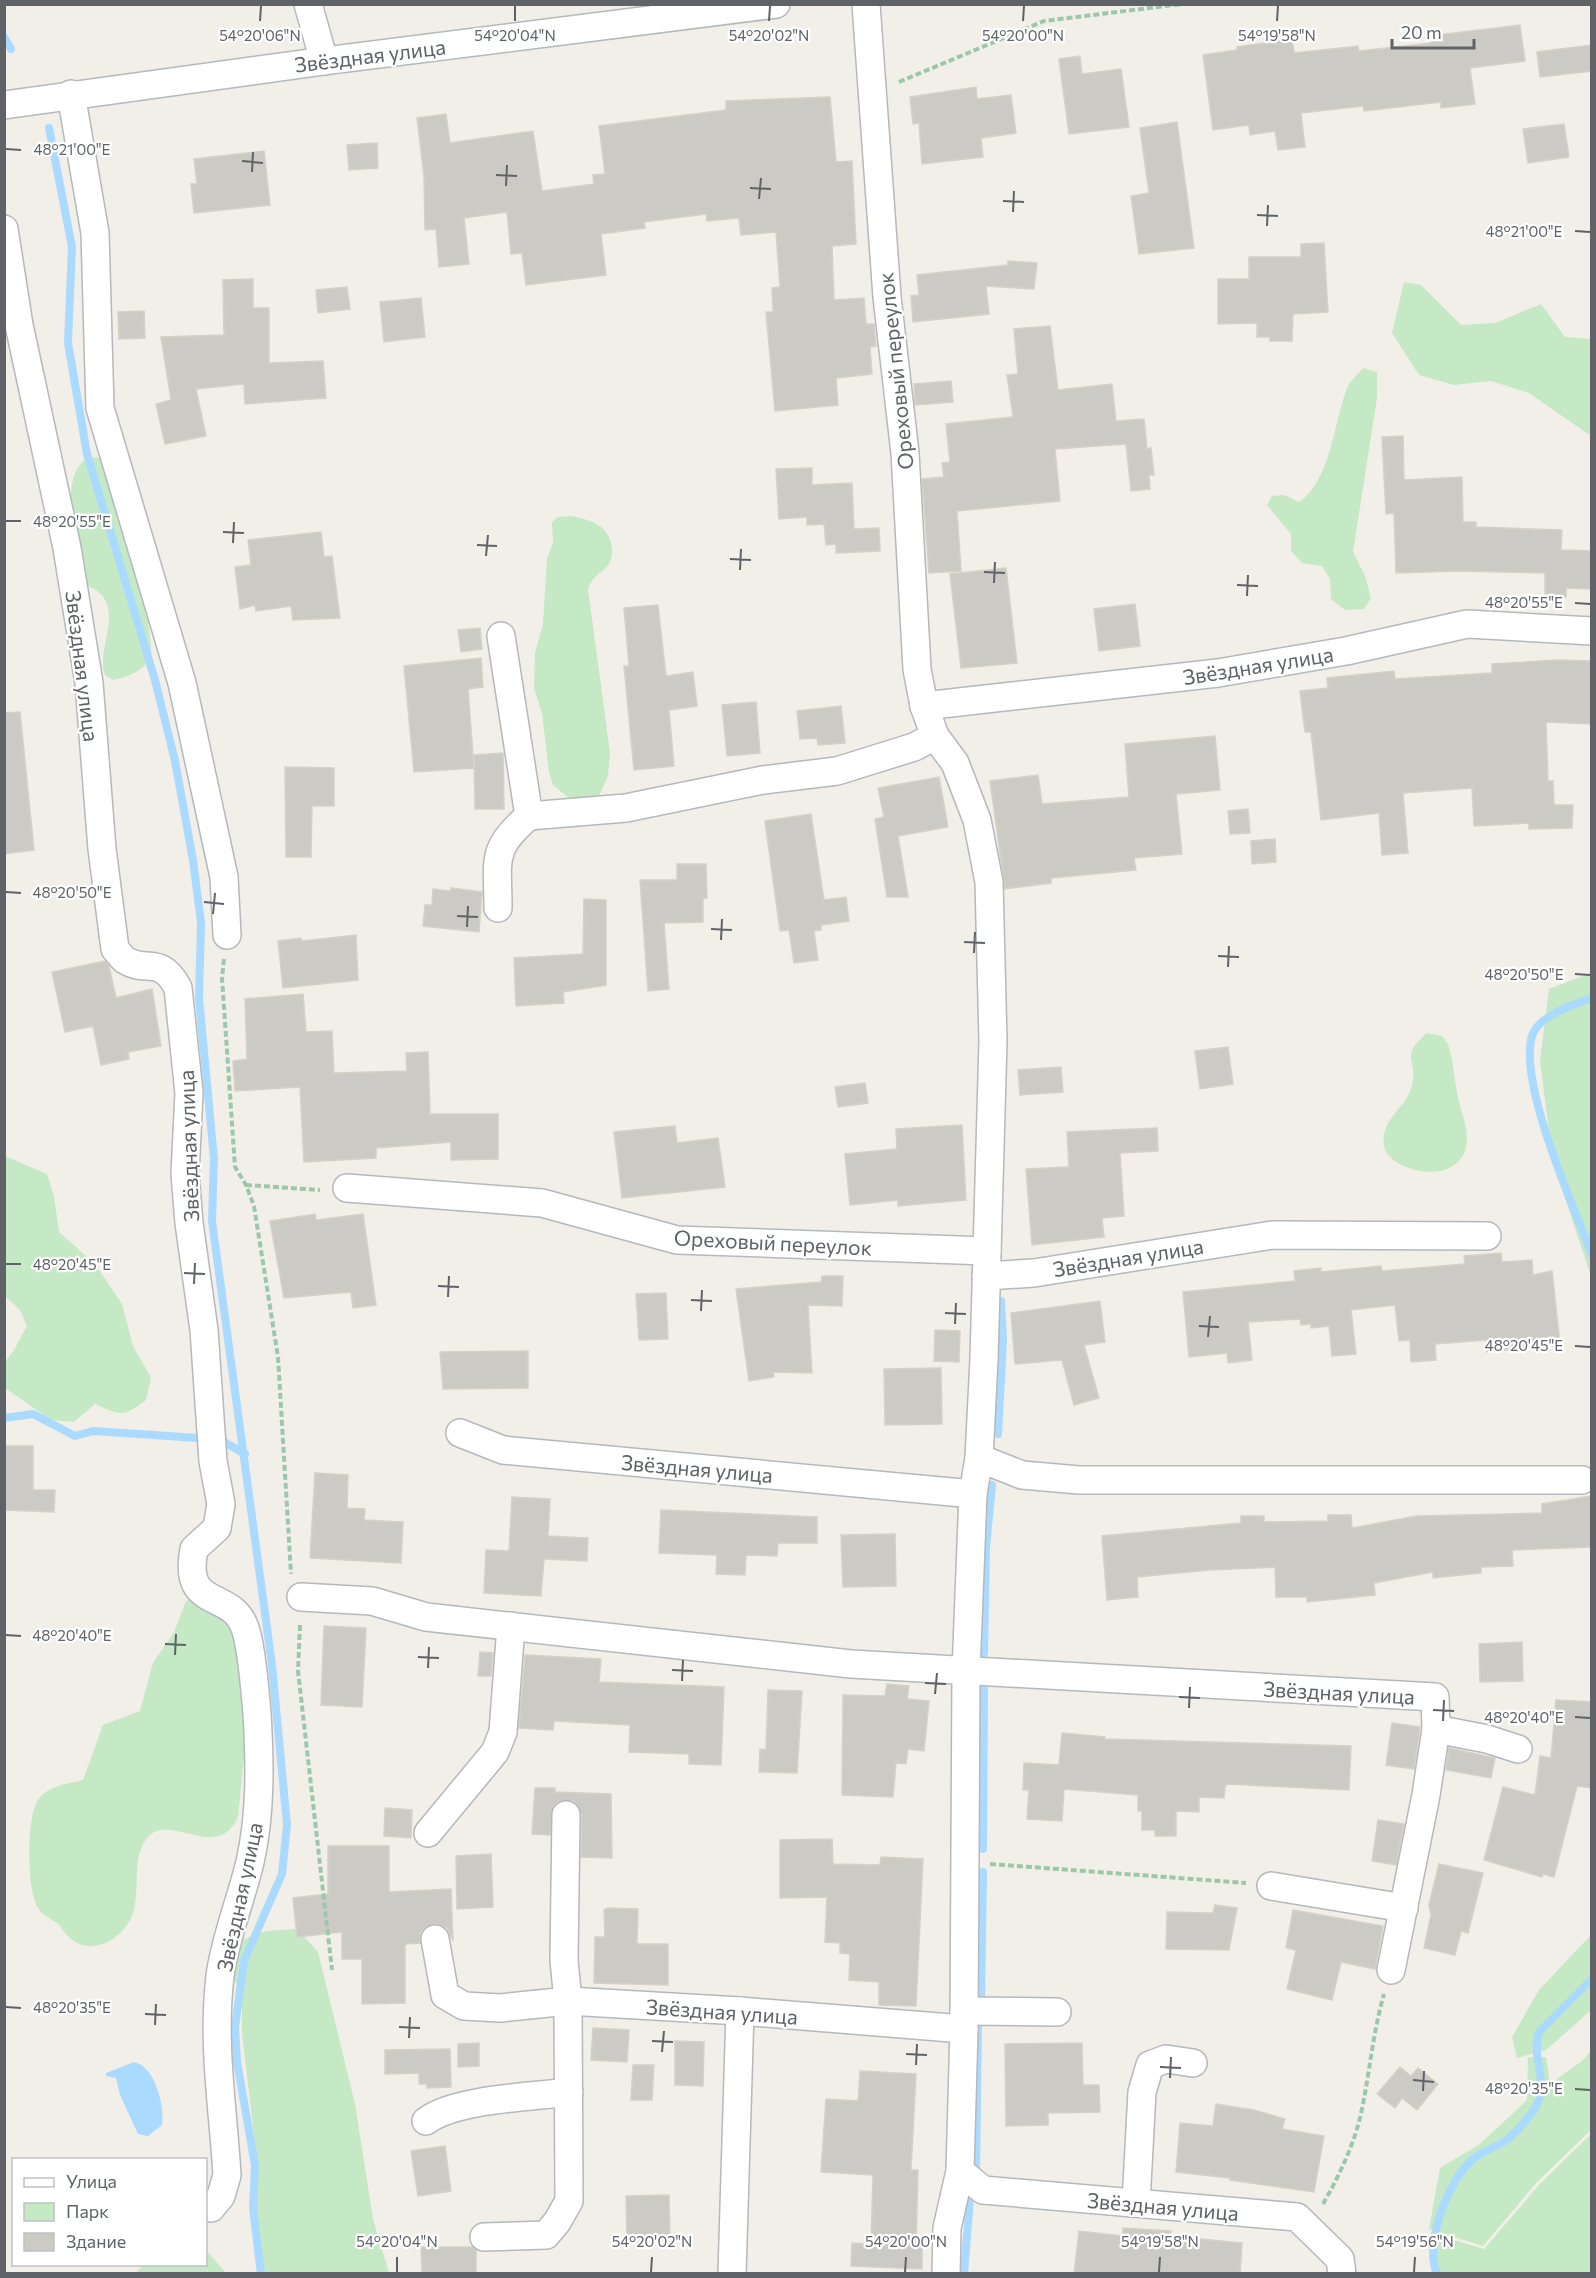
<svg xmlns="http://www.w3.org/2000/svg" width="1596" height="2278" viewBox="0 0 1596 2278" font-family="Commissioner,sans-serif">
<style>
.green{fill:#c5e8c5}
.water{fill:#aadaff}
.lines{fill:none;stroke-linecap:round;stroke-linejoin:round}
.stream{stroke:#aadaff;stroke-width:8}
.building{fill:#cccac5;stroke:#d6d1c6;stroke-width:1.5}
.minor-casing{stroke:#b5b8bc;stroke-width:30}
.path{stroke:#9cc7a9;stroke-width:4;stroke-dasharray:6 3;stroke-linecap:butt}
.minor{stroke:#fff;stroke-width:27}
.ticks{fill:none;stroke:#5f6368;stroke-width:2}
.labels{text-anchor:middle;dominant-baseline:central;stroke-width:4.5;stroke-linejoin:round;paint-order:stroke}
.street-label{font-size:21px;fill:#5f6368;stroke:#fff}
.ticks-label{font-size:15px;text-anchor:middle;fill:#5f6368;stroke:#fff;stroke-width:4.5;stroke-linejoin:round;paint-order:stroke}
</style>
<rect width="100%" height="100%" fill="#f1efe8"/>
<g class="green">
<path d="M1404,282L1421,285L1461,325L1495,323L1541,304L1565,337L1591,339V436L1529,393L1491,381L1454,385L1419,375L1392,333Z"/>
<path d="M1363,368L1377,372V398L1353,552L1365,576L1371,598L1364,609L1345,610L1331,599L1330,579L1322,566L1302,563L1291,551V534L1267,505L1272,496L1284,495L1299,502C1330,482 1334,423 1346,391C1349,382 1357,375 1363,368Z"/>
<path d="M89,457L99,458L104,462C114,493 158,633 150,656C145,671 127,677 113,680L105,675L103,668C101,636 127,600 84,584C78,553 55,475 89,457Z"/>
<path d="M571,516C592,520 612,526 612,552C612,557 611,561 608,565C600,575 592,576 588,589L610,753L608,776L595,805L574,802L553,785L549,772L542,713L534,688L535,653L543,624L547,558L553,543L552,522L558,517Z"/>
<path d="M1591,973H1592L1591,1276L1553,1162L1540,1061L1549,989Z"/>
<path d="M1427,1033L1442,1036L1448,1044C1453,1060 1454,1076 1457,1093C1460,1110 1470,1130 1466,1147C1456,1189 1387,1170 1384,1146C1380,1118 1406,1109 1412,1086C1419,1059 1398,1058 1427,1033Z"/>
<path d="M5,1156L47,1174L54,1196L59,1232L95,1264L122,1304L133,1346L151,1378L146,1400C123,1418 120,1415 95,1404L74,1422L51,1420L5,1388V1362L14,1350L27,1326L20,1310L5,1296Z"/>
<path d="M218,1591L231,1609L247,1727L238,1817C217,1864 170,1811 147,1838C128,1861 145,1900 127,1925C114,1944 87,1955 69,1937C64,1933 62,1927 57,1923C49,1917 42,1916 37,1906C27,1887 26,1818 38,1800C49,1785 67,1784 83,1780L103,1725L140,1711L153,1663L174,1632L186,1601Z"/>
<path d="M297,1929L318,1952L355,2104L373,2219L389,2273H263L255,2226L258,2169L242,2033V1993L231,1974L230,1955L242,1940L266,1931Z"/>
<path d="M1591,1935V2010L1546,2050L1517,2058L1512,2037L1539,1990Z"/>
<path d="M1591,2051V2130L1536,2183L1483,2246L1429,2229L1440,2168L1480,2144L1527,2100L1528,2057H1546L1550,2084L1582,2061Z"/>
<path d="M1591,2134V2273H1434L1431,2233L1484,2249L1539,2185Z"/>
<path d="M206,2250L226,2273H136L143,2265L206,2264Z"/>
</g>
<path class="water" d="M134,2062C155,2066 165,2106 162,2125L148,2136L138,2134L120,2095L116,2078L106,2076V2073Z"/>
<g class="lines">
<g class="stream">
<path d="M4,37L11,49"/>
<path d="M49,128L72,247L68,343L87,454L155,680L175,761L193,860L201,923L199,998L214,1159L212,1221L272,1665L287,1825L282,1874L244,1961L235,2027L237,2062L255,2165L253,2208L261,2274"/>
<path d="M1592,998C1574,1004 1538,1016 1532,1036C1518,1083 1574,1208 1592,1255"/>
<path d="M4,1418L33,1414L75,1436L93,1431L198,1438"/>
<path d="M998,1434L1003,1340L1001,1301"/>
<path d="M219,1439L245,1454"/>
<path d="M984,1653L986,1547L992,1485"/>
<path d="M983,1849L984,1687"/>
<path d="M981,2002L983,1872"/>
<path d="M976,2170L978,2023"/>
<path d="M964,2274L970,2198"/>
<path d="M1437,2274C1424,2243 1448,2181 1472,2160C1481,2152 1490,2149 1500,2144C1513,2137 1527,2120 1535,2108C1551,2083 1530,2058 1539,2032L1592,1979"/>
</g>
</g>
<g class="building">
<path d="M1520,25L1525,61L1470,68L1475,104L1441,108V102L1364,111L1363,106L1301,113L1305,147L1278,150L1275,131L1250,135L1249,125L1213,130L1203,55L1237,50V47L1292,39L1294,53L1358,46L1359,51L1431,43L1430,36Z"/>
<path d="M1592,45V71L1540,77L1537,52Z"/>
<path d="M1080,56L1082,74L1121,69L1129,127L1069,134L1059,59Z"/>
<path d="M976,87L977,99L1011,95L1016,133L981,138L983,157L922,164L919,123L913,124L910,97Z"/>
<path d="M830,97L836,162L852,161L856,244L832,246L834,300L864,298L866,324H874L876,346L870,347L872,374L836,378L838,405L775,411L766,312H773L772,288L780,287L776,232L741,235L739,218L707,221L706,214L644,222L645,228L601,234L606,275L526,285L522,253L511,254L507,212L464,218L469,264L439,267L436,229L425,230L424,176L417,118L446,114L450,143L533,131L542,191L594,184L593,175L605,174L599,126L726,110V101Z"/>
<path d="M1177,122L1194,248L1139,254L1131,196L1149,193L1140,128Z"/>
<path d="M1564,124L1569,157L1528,163L1523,129Z"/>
<path d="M377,143L378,168L349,170L347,145Z"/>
<path d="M264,151L270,205L194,213L191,184H197L194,159Z"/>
<path d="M1324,243L1328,312L1293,314L1292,341H1270V337H1257V323L1218,324V279H1249V257H1301V244Z"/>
<path d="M1008,261L1037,263L1034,289L986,286L989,314L913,322L911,296L919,295L917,275L1008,265Z"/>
<path d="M253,279V308H269V363L323,361L326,398L245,404L244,384L196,389L206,436L165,444L156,404L171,400L161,337L224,335L223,280Z"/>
<path d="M347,287L350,309L318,313L316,290Z"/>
<path d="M421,298L425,337L384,342L380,302Z"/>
<path d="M144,311L145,338L119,339L118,312Z"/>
<path d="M1050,326L1058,390L1112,384L1116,421L1144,419L1147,449L1151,448L1154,475H1149L1150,489L1131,491L1126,444L1055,449L1060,501L957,511L961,571L929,573L922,479L944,477L942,463L950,462L946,424L1013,417L1007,375L1018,374L1014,329Z"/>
<path d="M951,381L953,402L915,405L914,384Z"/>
<path d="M1403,436L1404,480L1462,477L1463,522H1476V527L1562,530L1561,550L1592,551V589L1566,588V597H1545V573L1458,571L1396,573L1394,513L1386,514L1382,437Z"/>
<path d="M812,468V485L852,483L854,529L879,528L880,551L836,553V544L826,545L824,524L807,525V517L779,519L776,469Z"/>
<path d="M321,532L324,557L332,556L340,618L293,620L291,606L256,611L255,605L240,609L235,567L251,565L248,540Z"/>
<path d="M1006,568L1017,663L961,668L950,574Z"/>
<path d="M1135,604L1140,646L1099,651L1094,609Z"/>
<path d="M658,605L666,676L693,672L697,706L669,710L674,766L634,770L624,666H629L624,608Z"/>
<path d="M480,628L482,649L461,652L458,630Z"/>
<path d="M481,658L483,687L468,689L474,768L414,772L404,666Z"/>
<path d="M1557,660L1592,661V724L1546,722L1548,781H1553L1554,805H1573L1572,828L1529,829V823L1474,826L1472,788L1403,793L1408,853L1382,855L1379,813L1321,820L1311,732H1305L1300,691L1328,688L1327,678L1394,671L1395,679L1492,673V664Z"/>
<path d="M756,702L760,753L727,756L722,705Z"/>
<path d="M841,706L845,743L818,745L817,738L800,739L797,711Z"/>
<path d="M20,712L34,850L4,854V713Z"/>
<path d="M1215,736L1220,790L1176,794L1182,854L1134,858L1136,870L1051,878V883L1005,889L990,781L1038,775L1042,804L1129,797L1125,744Z"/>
<path d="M503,753L504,809H475L474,755Z"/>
<path d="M285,767L334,768V806H312L311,857H286Z"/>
<path d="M939,777L948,827L898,836L908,897H887L875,819L884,817L878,788Z"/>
<path d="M1248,809L1250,833L1230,834L1228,811Z"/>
<path d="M811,814L824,900L846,897L849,921L821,925V930L814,931L818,960L794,963L789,930L780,931L765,821Z"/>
<path d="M1275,839L1276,862L1252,864L1251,841Z"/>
<path d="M677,864H706L707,898H703V922L664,923L669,989L648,991L640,880H677Z"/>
<path d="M451,888L482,892L479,932L423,926L425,905H432L433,889L450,891Z"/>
<path d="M584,899L606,900V985L563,992L564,1003L516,1006L514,958L583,954Z"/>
<path d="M356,935L358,980L283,988L278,941L301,938L302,941Z"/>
<path d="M105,961L109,966L116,998L152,989L161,1046L128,1052L129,1059L101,1065L93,1026L65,1032L52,972Z"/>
<path d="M303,994L306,1032L332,1031L334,1073L407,1071L406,1053L428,1052L430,1114H498V1159L451,1160V1142L376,1148V1158L304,1162L300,1087L235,1091L233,1061L247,1059L245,999Z"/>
<path d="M1228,1047L1233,1084L1200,1089L1195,1051Z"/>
<path d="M1061,1067L1063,1092L1020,1095L1018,1070Z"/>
<path d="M865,1083L868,1103L838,1107L835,1087Z"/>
<path d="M962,1125L966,1200L898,1206V1200L850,1205L845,1154L897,1149L896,1129Z"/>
<path d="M675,1126L677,1143L718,1138L725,1187L622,1198L614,1132Z"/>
<path d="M1157,1128L1158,1151L1120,1153L1124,1216L1102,1218L1104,1237L1032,1245L1026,1169L1069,1167L1067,1132Z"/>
<path d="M315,1214L316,1220L363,1214L376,1305L353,1308L351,1292L284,1298L270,1221Z"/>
<path d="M1501,1253L1502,1262L1532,1260L1533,1275L1552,1271L1560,1344L1487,1352L1486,1340L1435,1344L1436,1360L1411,1362L1410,1340L1399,1341L1395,1305L1351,1310L1356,1354L1332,1356L1329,1326L1311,1328V1324L1301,1325L1300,1319L1248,1322L1252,1360L1228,1363L1227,1353L1189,1357L1183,1292L1295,1281L1294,1271L1321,1268V1272L1381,1266L1382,1271L1429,1267L1465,1264L1464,1256Z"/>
<path d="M822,1276H843L842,1306L808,1305L812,1373L773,1372L774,1377L749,1381L736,1289L821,1282Z"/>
<path d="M666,1293L668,1339L639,1340L636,1294Z"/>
<path d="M1100,1301L1105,1342L1084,1345L1099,1398L1074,1405L1062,1360L1015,1364L1011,1313Z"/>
<path d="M935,1330L960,1331L959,1362L934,1361Z"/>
<path d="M528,1351V1388L443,1389L440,1352Z"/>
<path d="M941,1368L942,1424L885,1425L884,1369Z"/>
<path d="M4,1446H33V1490H55L54,1512L4,1510Z"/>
<path d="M315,1473L348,1475L347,1508L365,1509L364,1520L403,1522L401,1563L310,1558Z"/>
<path d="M1592,1496V1547L1512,1550L1513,1566L1481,1567V1573L1433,1578V1572L1374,1583L1375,1595L1307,1602V1597H1276L1275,1567L1210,1570L1137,1577L1138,1597L1107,1600L1102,1536L1241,1523V1516H1264V1522L1328,1521V1515H1351L1352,1528L1417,1516L1542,1513V1504Z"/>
<path d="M512,1497L550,1499L548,1536L588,1538L587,1561L544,1559L541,1596L484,1593L486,1550L509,1551Z"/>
<path d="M661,1510L817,1517V1543H778L777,1556L746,1555L745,1575L716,1574L717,1555L659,1553Z"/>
<path d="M895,1534L896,1586L843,1587L841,1535Z"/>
<path d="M324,1626L366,1628L362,1707L321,1705Z"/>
<path d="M1522,1642L1523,1681L1480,1682L1479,1644Z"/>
<path d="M480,1652L493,1653L491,1676H478Z"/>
<path d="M525,1655L601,1659L599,1682L724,1687L721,1765L689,1764V1754L629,1752L630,1725L554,1721L553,1730L519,1728Z"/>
<path d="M887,1684L909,1686L907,1699L929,1701L924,1751L908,1749L906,1764L896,1763L893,1797L842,1795L843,1695L885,1696Z"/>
<path d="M768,1690L802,1691L797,1773L759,1772L760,1749L766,1750Z"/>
<path d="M1556,1700L1592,1702V1788L1577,1786L1554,1877L1543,1874L1542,1877L1484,1860L1503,1787L1535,1795L1540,1756L1551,1758Z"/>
<path d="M1392,1723L1420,1727L1414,1769L1386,1765Z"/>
<path d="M1062,1733L1105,1737V1739L1351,1746L1349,1790L1228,1784L1225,1786L1224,1798L1199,1797V1812L1176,1811V1836H1155V1830H1142V1811H1138V1795L1064,1789L1062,1821L1027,1819L1029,1790H1023L1024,1763L1059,1765Z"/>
<path d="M1449,1748L1495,1758L1491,1778L1446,1770Z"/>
<path d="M535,1788H555V1792L611,1794L612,1858L581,1857L582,1815L574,1801H559L553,1806L550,1835L532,1834Z"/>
<path d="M385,1808L412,1810L411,1838L384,1836Z"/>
<path d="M1378,1820L1404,1824L1396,1865L1372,1861Z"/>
<path d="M832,1839L833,1864L880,1865L881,1857L923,1859L916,2006L879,2005V1982L849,1980L850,1954L840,1953V1943L825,1942L827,1897L780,1898V1840Z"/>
<path d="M328,1846H389V1892L451,1889L453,1941L447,1928L433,1923L425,1927L420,1933V1943L405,1944V2003L362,2004V1959H342V1932L297,1937L293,1898L328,1894Z"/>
<path d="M491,1854L493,1907L457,1909L456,1856Z"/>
<path d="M1439,1864L1483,1873L1468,1933L1461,1931L1455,1955L1424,1948L1431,1915L1429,1905Z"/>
<path d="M1215,1905L1237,1908L1229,1950L1166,1949L1167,1912L1213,1913Z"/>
<path d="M608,1908L638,1909L637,1944H668V1985L594,1983L595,1937H605L604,1910Z"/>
<path d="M1293,1910L1383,1926L1375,1969L1341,1962L1332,2000L1287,1989L1296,1950L1286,1948Z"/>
<path d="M593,2028L629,2030L627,2062L591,2060Z"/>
<path d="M675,2041L704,2042L703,2086L675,2085Z"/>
<path d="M479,2043V2066L458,2067V2044Z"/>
<path d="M1082,2043L1083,2085H1099L1100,2112L1048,2113V2125L1006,2126L1005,2044Z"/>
<path d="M450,2049L451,2087L427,2088V2084H419V2073L385,2074V2050Z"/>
<path d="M633,2065H654L652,2100H631Z"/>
<path d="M1400,2067L1411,2076L1418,2068L1438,2084L1417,2110L1402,2098L1395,2108L1377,2094Z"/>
<path d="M860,2071L916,2074L911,2170H918L916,2247H922V2269L851,2266L852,2243L871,2244L873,2175L821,2172L826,2099L858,2101Z"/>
<path d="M1216,2104L1254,2110L1285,2119L1282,2129L1324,2136L1314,2192L1230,2180V2178L1176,2172L1180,2123L1213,2126Z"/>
<path d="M445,2146L451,2191L418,2196L411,2151Z"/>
<path d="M669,2195L670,2239L627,2240L626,2196Z"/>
<path d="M1123,2228L1171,2231L1170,2236L1242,2243L1240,2274H1074L1079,2231L1123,2236Z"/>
<path d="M421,2247H473L476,2250V2274H422Z"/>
</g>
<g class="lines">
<g class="minor-casing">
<g id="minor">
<path d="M308,4L324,61"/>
<path d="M866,4L887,297L905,453L917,669L924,706L935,736L955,763L977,820L989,882L993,1041L984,1359L979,1458L973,1494L966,1672L964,2029L960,2171L983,2190L1297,2217L1340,2259L1342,2274"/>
<path d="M71,94L95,233L100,408L182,683L224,877L227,935"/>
<path d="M4,105L324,61L776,4"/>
<path d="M4,229L19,325L67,548L89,683L102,849L115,949C118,952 122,958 125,960C146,974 160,954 178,988L189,1093L185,1174L189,1223L204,1330L213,1461L221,1504L217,1528L194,1549C182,1612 231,1588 245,1628C252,1647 255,1692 257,1713C260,1763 261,1813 250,1862C241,1900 225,1938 220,1976C212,2044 223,2108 227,2175L221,2196L211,2208"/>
<path d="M501,636L529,816"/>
<path d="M924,706L1218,673L1346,651L1467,624L1592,631"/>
<path d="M529,816L626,808L763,780L837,771L914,747L935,736"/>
<path d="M498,908C498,860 490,849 529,816"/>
<path d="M347,1188L542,1203L677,1240L987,1251"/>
<path d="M986,1276L1034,1273L1272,1235L1487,1236"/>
<path d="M460,1433L503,1450L973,1494"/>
<path d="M979,1458L1022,1475L1079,1480H1582"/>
<path d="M301,1597L372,1601L426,1617L851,1664L1435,1697L1436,1729L1426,1795L1391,1970"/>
<path d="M1436,1729L1487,1739L1518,1749"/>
<path d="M428,1833L495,1752L503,1732L511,1626"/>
<path d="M1271,1886L1404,1908"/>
<path d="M435,1939L445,1995L464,2006L500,2008L568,2001L564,1960L566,1815"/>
<path d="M964,2011L1057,2012"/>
<path d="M426,2121C454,2099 531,2097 569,2092"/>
<path d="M1136,2203L1142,2092L1150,2065L1166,2059L1193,2063"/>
<path d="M484,2237L546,2235L557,2222L569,2201L568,2001L740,2011L964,2029"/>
<path d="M732,2274L740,2011"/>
<path d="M946,2274L947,2228L960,2171"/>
</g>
</g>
<g class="path">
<path d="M899,82L1044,21L1182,4"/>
<path d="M224,959L222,978L235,1167L246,1185L254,1206L278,1357L291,1574"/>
<path d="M246,1185L320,1190"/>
<path d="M300,1625L298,1671L332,1970"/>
<path d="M990,1864L1246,1883"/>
<path d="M1323,2204C1340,2174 1355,2143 1362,2109C1370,2070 1373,2032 1384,1994"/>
</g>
<use href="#minor" class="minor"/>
</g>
<path class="ticks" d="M260,21L261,6M515,21V6M769,21L770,6M1023,21L1024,6M1277,21L1278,6M6,149L21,150M242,161L263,163M252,172L253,152M496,175L517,176M506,186L507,165M750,188L771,189M759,199L761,178M1003,201L1024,202M1013,212L1014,191M1257,215L1278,216M1267,226L1268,205M1575,231L1590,232M6,521H21M223,532L244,533M233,543L234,522M477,545L497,546M486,556L488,535M730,559L751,560M740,570L741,549M984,572L1005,573M994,583L995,562M1237,585L1258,586M1247,596L1248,575M1575,603L1590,604M6,892L21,893M204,902L224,904M213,914L215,893M457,916L478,917M467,927L468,906M711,929L732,930M721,940L722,919M964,942L985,943M974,953L975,932M1218,956L1239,957M1228,967L1229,946M1575,974L1590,975M6,1264H21M184,1273L205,1274M194,1284L195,1263M438,1286L459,1287M448,1297L449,1276M691,1300L712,1301M701,1311L702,1290M945,1313L966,1314M955,1324L956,1303M1199,1326L1219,1327M1208,1337L1210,1316M1575,1346L1590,1347M6,1635L21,1636M165,1644L186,1645M175,1655L176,1634M418,1657L439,1658M428,1668L429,1647M672,1670L693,1671M682,1681L683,1660M925,1683L946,1684M935,1694L937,1673M1179,1697L1200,1698M1189,1708L1190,1687M1433,1710L1454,1711M1575,1717L1590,1718M1443,1721L1444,1700M6,2007L21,2008M145,2014L166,2015M155,2025L156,2004M399,2027L420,2028M409,2038L410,2017M652,2041L673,2042M662,2052L664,2031M906,2054L927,2055M916,2065L917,2044M1160,2067L1181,2068M1170,2078L1171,2057M1413,2080L1434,2082M1575,2089L1590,2090M1423,2091L1424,2071M397,2272V2257M651,2272L652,2257M905,2272L906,2257M1159,2272L1160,2257M1414,2272L1415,2257"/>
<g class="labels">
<g class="street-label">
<text transform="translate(370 55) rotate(-7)">Звёздная улица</text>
<text transform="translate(895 371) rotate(-96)">Ореховый переулок</text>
<text transform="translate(1258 665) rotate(-9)">Звёздная улица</text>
<text transform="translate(83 666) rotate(83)">Звёздная улица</text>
<text transform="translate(188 1146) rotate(-92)">Звёздная улица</text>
<text transform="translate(773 1242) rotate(3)">Ореховый переулок</text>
<text transform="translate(1128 1257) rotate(-9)">Звёздная улица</text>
<text transform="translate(697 1468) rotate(5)">Звёздная улица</text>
<text transform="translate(1339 1692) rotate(3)">Звёздная улица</text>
<text transform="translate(239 1897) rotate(-78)">Звёздная улица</text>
<text transform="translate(722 2011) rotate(4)">Звёздная улица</text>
<text transform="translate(1163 2206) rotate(5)">Звёздная улица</text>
</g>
</g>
<g class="ticks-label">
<text x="260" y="41">54°20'06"N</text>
<text x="515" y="41">54°20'04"N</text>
<text x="769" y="41">54°20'02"N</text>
<text x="1023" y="41">54°20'00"N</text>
<text x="1277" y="41">54°19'58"N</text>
<text x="72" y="155">48°21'00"E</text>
<text x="1524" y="237">48°21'00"E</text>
<text x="72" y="527">48°20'55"E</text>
<text x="1524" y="608">48°20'55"E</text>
<text x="72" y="898">48°20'50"E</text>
<text x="1524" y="980">48°20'50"E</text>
<text x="72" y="1270">48°20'45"E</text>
<text x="1524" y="1351">48°20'45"E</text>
<text x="72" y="1641">48°20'40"E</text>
<text x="1524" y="1723">48°20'40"E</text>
<text x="72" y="2013">48°20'35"E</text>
<text x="1524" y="2094">48°20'35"E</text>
<text x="397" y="2247">54°20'04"N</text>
<text x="652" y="2247">54°20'02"N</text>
<text x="906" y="2247">54°20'00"N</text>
<text x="1160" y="2247">54°19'58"N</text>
<text x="1415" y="2247">54°19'56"N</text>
</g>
<rect width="1596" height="2278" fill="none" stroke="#5f6368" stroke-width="12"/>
<rect x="12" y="2158" width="195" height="108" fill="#ffffff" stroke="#bfc1c3" stroke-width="1.5"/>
<rect x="24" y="2178" width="30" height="9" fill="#ffffff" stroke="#bfc1c3" stroke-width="1.5"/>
<text x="66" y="2188" font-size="18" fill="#5f6368">Улица</text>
<rect x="24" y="2203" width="30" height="18" fill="#c5e8c5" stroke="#bfc1c3" stroke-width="1.5"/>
<text x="66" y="2218" font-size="18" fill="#5f6368">Парк</text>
<rect x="24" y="2233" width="30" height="18" fill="#cccac5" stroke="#bfc1c3" stroke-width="1.5"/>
<text x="66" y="2248" font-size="18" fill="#5f6368">Здание</text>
<path d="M1392 39v9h82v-9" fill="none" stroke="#5f6368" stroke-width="3"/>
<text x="1401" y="39" font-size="18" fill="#5f6368" stroke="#ffffff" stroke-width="4.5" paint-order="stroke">20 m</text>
</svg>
